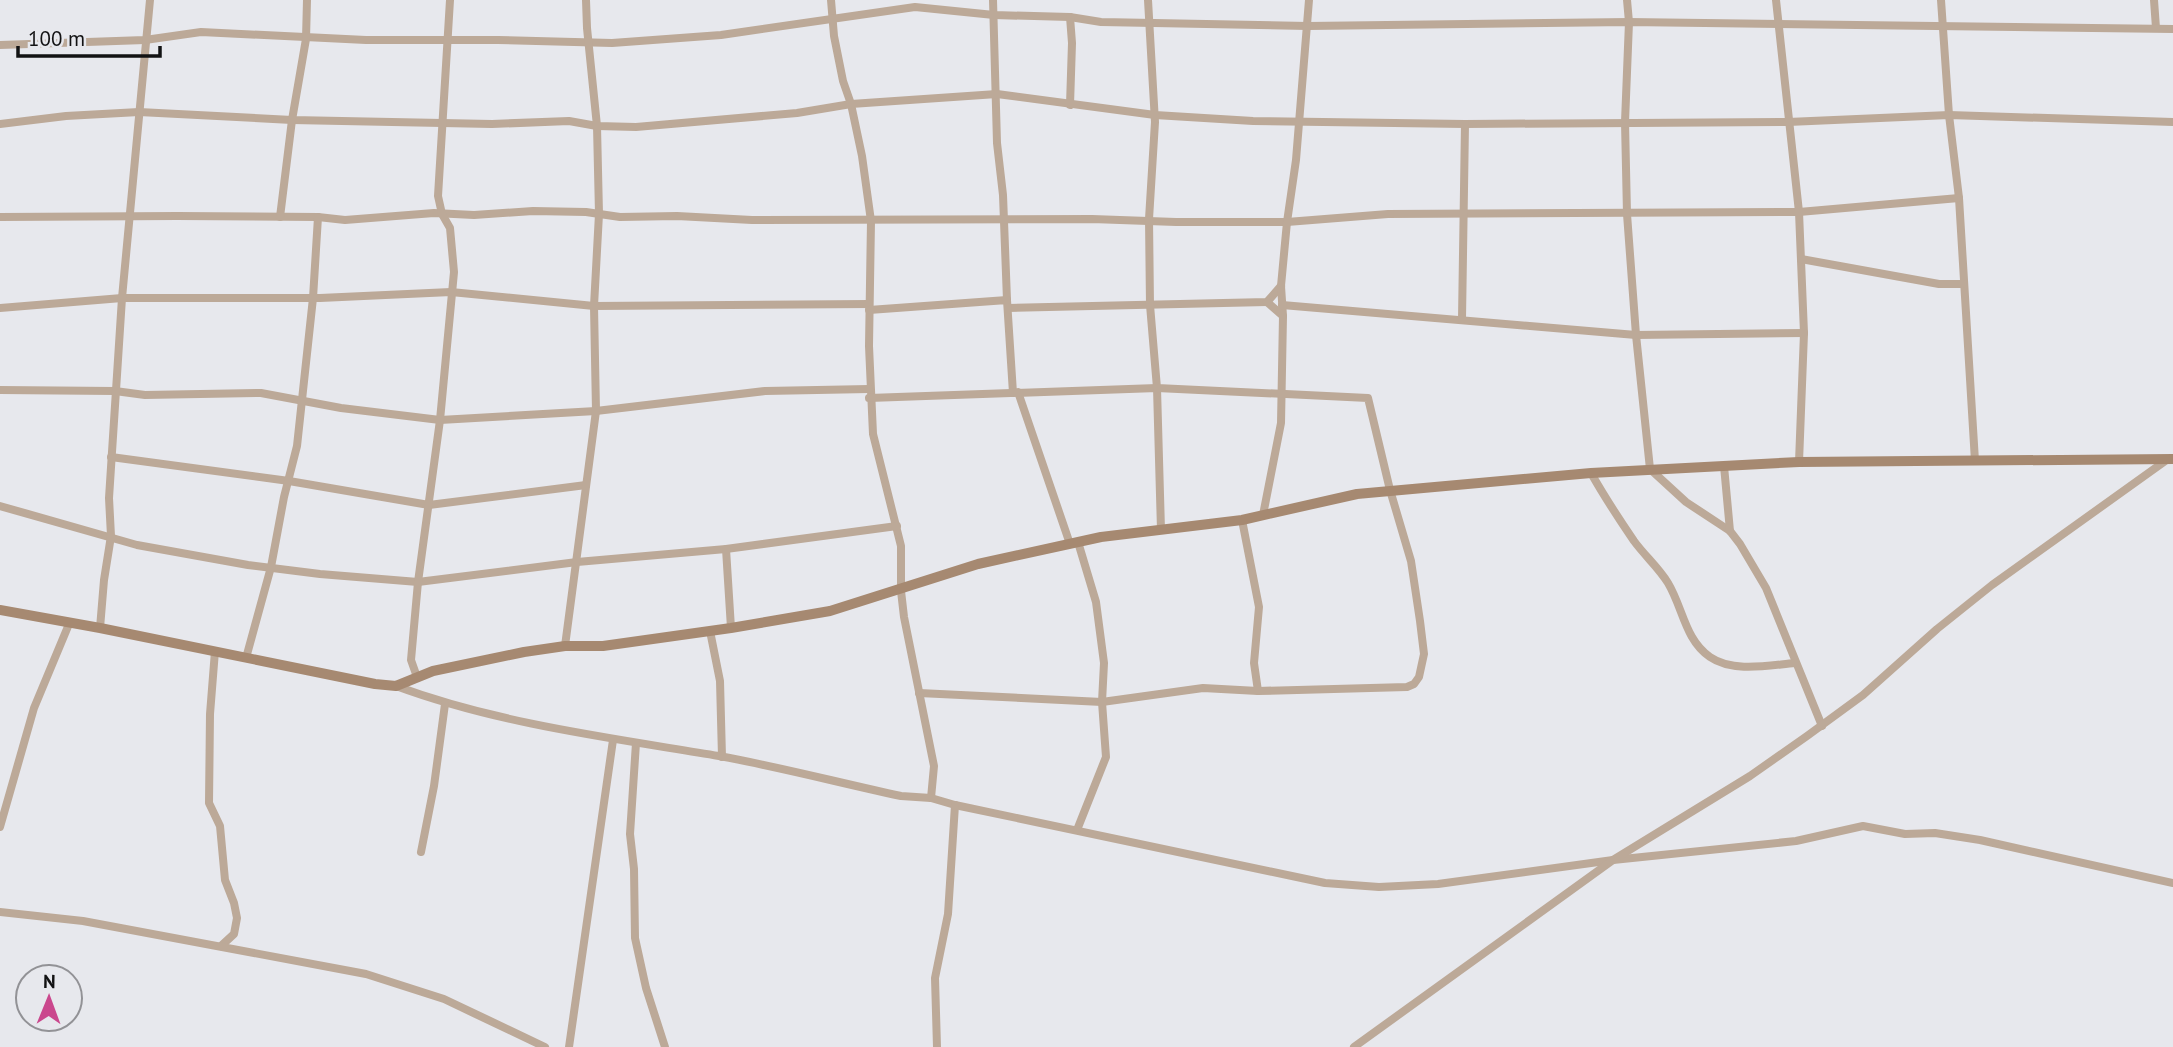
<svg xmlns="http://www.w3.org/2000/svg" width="2173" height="1047" viewBox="0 0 2173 1047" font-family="'PT Sans',sans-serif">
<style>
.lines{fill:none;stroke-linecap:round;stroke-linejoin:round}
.street{stroke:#bca998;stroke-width:8}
.secondary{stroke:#a68971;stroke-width:10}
</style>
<rect width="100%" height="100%" fill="#e7e8ed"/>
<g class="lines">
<g class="street">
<path d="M831,0L834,36L843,81L851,104L862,156L871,221L869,346L873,434L901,546V591L904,617L934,766L931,798"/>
<path d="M993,0L997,143L1003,195L1007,300"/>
<path d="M1627,0L1629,22L1625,122L1627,214L1636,335L1650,469L1686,502L1730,531L1740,544L1766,588L1822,726"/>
<path d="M1776,0L1799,212L1804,333L1799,462"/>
<path d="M1941,0L1949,115L1959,198L1975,461"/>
<path d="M2154,0L2156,28"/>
<path d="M0,45L145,40L201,32L366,40H498L612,43L721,35L915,7L994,15L1070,17L1101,22L1308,26L1629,22L2173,29"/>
<path d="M1070,105L1072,43L1070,17"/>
<path d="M0,124L66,116L139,112L292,120L492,124L569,121L597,126L636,127L797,113L851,104L997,94L1155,115L1253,121L1465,124L1788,122L1949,115L2173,122"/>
<path d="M0,217L177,216L318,217L345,220L434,213L474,215L533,211L586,212L620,217L677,216L752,220L1092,219L1176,222H1287L1388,214L1799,212L1959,198"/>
<path d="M280,217L292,120L306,39L307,0"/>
<path d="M1801,259L1939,284H1963"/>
<path d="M1282,305L1636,335L1804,333"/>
<path d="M0,308L122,298H320L451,292L594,306L869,304"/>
<path d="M1008,308L1267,302L1281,286"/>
<path d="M869,310L1007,300L1013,393"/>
<path d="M1283,316L1281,286L1287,222L1296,160L1309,0"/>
<path d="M1462,319L1465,124"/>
<path d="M0,390L115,391L145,395L261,393L341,408L440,420L596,411L765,391L869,389"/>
<path d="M1018,392L1070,544"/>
<path d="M869,398L1157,388L1161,530"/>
<path d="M111,457L289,481L429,505L586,485"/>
<path d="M1724,466L1730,531"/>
<path d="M1591,473C1604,496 1619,519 1634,541C1645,556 1659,568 1668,583C1683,608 1685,640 1710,657C1733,673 1770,665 1795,663"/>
<path d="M0,506L137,545L248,565L320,574L418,582L577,562L726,549L897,526"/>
<path d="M1263,515L1281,423L1283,316L1267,302"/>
<path d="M1242,520L1259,607L1254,663L1258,691"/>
<path d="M726,549L731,628"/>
<path d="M100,628L104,580L111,536L109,498L122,298L150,0"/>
<path d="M710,631L720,681L722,757"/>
<path d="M565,646L596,411L594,306L599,214L597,126L587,28L586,0"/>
<path d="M215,651L210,714L209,803L220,826L225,880L234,903L237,918L234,934L221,946"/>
<path d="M246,658L271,567L284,497L297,446L313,298L318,217"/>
<path d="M417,677L411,660L418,582L440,420L454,272L450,228L442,214L438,196L450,0"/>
<path d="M396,686C499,724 611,738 719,756C780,767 840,783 901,796L931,798L955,805L1325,883L1379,887L1438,884L1613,860L1796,841L1863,826L1905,834L1935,833L1980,840L2173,883"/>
<path d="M919,693L1102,702L1203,688L1258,691L1407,687L1414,684L1419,677L1424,654L1420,621L1411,561L1390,490L1368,398L1157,388L1150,305L1149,219L1155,122L1148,0"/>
<path d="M636,743L630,834L634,869L635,938L646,988L665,1047"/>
<path d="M0,827L34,708L69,624"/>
<path d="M1077,830L1106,757L1102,702L1104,663L1096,602L1078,542"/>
<path d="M421,852L434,786L445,704"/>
<path d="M0,912L83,921L366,974L444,999L545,1047"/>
<path d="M569,1047L613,740"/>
<path d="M937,1047L935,978L948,914L955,805"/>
<path d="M1354,1047L1613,860L1750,776L1807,736L1863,695L1937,629L1992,585L2168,459"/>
</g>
<path class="secondary" d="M0,610L100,628L375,684L396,686L433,671L524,652L565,646H603L731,628L830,611L978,564L1101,537L1242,520L1357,494L1591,473L1799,462L2173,459"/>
</g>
<g transform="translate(49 998) rotate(1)"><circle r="33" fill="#e7e8ed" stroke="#929296" stroke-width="2"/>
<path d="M0-5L12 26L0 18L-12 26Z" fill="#ca478d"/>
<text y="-10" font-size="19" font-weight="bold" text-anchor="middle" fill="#121213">N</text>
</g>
<path d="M18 46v10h142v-10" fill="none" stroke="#121213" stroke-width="3.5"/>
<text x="28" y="46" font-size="21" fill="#121213" stroke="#e7e8ed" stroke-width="5" paint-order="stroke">100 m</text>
</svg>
